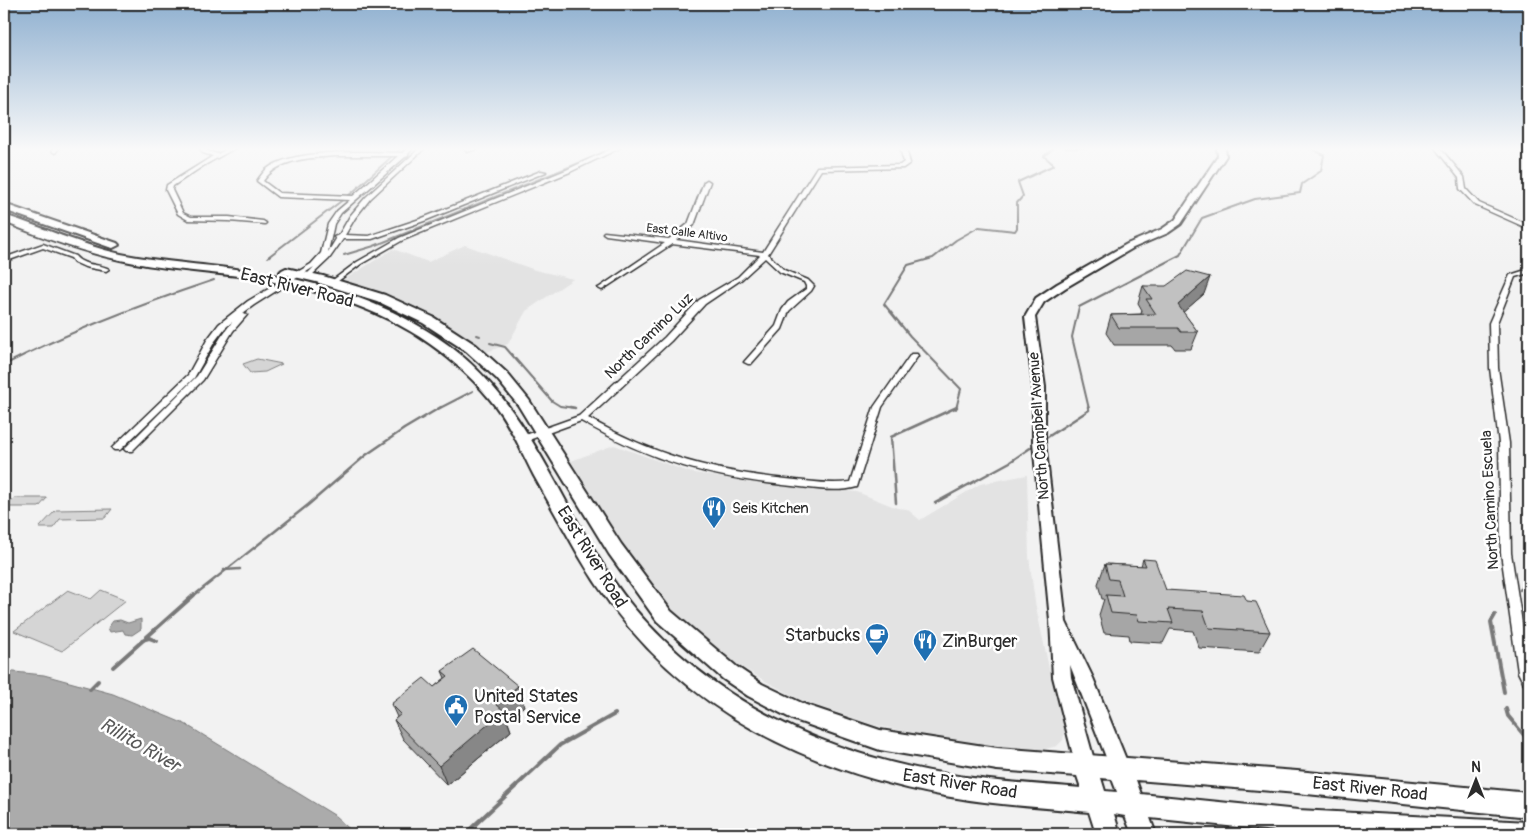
<svg xmlns="http://www.w3.org/2000/svg" width="1533" height="838" viewBox="0 0 1533 838" font-family="Pangolin,sans-serif">
<style>
.built{fill:#e3e3e3}
.green{fill:#d5d5d5;stroke:#808080}
.water{fill:#ababab;stroke:#787878}
.lines{fill:none;stroke-linecap:round;stroke-linejoin:round}
.stream-far2{stroke:#787878;stroke-width:2}
.stream-far1{stroke:#787878;stroke-width:2.5}
.stream{stroke:#787878;stroke-width:4}
.street-casing{stroke:#2b2b2b;stroke-width:3}
.secondary-casing{stroke:#2b2b2b;stroke-width:4}
.primary-casing{stroke:#2b2b2b;stroke-width:4}
.street{fill:#fff;fill-rule:evenodd}
.secondary{fill:#fff;fill-rule:evenodd}
.primary{fill:#fff;fill-rule:evenodd}
.wall{fill:#a6a6a6;stroke:#2b2b2b}
.shaded-wall{fill:#878787;stroke:#2b2b2b}
.building{fill:#c1c1c1;stroke:#2b2b2b}
.labels{text-anchor:middle;dominant-baseline:central;stroke-width:5;stroke-linejoin:round;paint-order:stroke}
.far-street-label{font-size:12px;fill:#2b2b2b;stroke:#fff}
.street-label{font-size:15px;fill:#2b2b2b;stroke:#fff}
.poi-label{font-size:15px;fill:#2b2b2b;stroke:#fff;text-anchor:start}
.near-street-label{font-size:18px;fill:#2b2b2b;stroke:#fff}
.near-poi-label{font-size:18px;fill:#2b2b2b;stroke:#fff;text-anchor:start}
.near-water-label{font-size:19px;font-style:italic;fill:#585858;stroke:#fff}
</style>
<rect width="100%" height="100%" fill="#f2f2f2"/>
<filter id="ink" filterUnits="userSpaceOnUse"><feTurbulence type="fractalNoise" baseFrequency=".02" numOctaves="2"/><feDisplacementMap in="SourceGraphic" scale="10" xChannelSelector="R" yChannelSelector="G"/><feConvolveMatrix kernelMatrix="1 2 1 2 8 2 1 2 1" color-interpolation-filters="sRGB"/></filter>
<g filter="url(#ink)">
<g class="built">
<path d="M465,245L535,270L573,279L526,311L508,344L487,352L461,333L431,315L396,299L344,280L393,249L428,262Z"/>
<path d="M614,445L689,472L725,478L857,492L897,508L907,509L920,520L980,484L1027,475L1029,557L1035,602L1049,668L1066,726L1063,740L1057,746L1041,750L1010,748L963,743L874,725L803,701L767,682L727,658L694,632L656,593L642,574L571,461Z"/>
</g>
<g class="green">
<path d="M257,359L282,364L265,372L250,373L243,364Z"/>
<path d="M14,498H47L39,507H6Z"/>
<path d="M112,509L105,518L60,519L53,528H39L56,510Z"/>
<path d="M68,590L91,599L101,590L126,600L62,651L14,631Z"/>
</g>
<g class="water">
<path d="M141,619V629L132,635L125,634L123,630L110,632L108,628L113,621L120,620L128,623Z"/>
<path d="M4,671L44,675L113,694L185,724L334,815L355,834H4Z"/>
</g>
<g class="lines">
<g class="stream-far2">
<path d="M1065,148H1088"/>
<path d="M344,255L374,246L591,158"/>
<path d="M268,257L353,192L401,148"/>
<path d="M477,335L480,336"/>
<path d="M490,343L505,347L552,401L560,406L575,408"/>
<path d="M4,365C72,330 142,304 214,280"/>
<path d="M438,409L473,391"/>
<path d="M956,409L961,389L910,336L884,304L908,265L933,258L956,240L979,227L1015,231L1017,228V203L1023,196L1018,182L1054,165L1044,156L1054,148"/>
<path d="M1089,409L1072,337L1079,307L1180,255L1202,218L1255,199L1300,193L1302,184L1321,171L1324,155L1310,148"/>
</g>
<g class="stream-far1">
<path d="M570,407L575,408"/>
<path d="M1043,440L1089,410L1088,407"/>
<path d="M896,503L891,437L957,407"/>
<path d="M935,503L1010,462L1036,444"/>
<path d="M224,570L240,569"/>
<path d="M1520,590L1529,574"/>
<path d="M192,597L308,505L366,455L404,429L441,407"/>
</g>
<g class="stream">
<path d="M1495,615L1491,622L1504,692"/>
<path d="M142,640L149,638L157,641"/>
<path d="M113,667L194,595"/>
<path d="M90,689L98,681"/>
<path d="M1506,709L1508,716L1529,741"/>
<path d="M465,834L560,745L615,714"/>
</g>
<g class="street-casing">
<g id="street">
<path d="M54,148H59L55,153L52,151Z"/>
<path d="M200,148H205L207,151L218,154L228,148H235L203,166L173,186L172,190L183,213L191,217H229L263,221L266,223L265,224L229,221L188,220L178,214L166,190L167,185L213,156L203,153Z"/>
<path d="M408,148H413L408,154V156L405,157L341,213L334,224L328,252L336,239L334,237L339,235L350,216L366,197L420,148H425L370,199L355,218L345,235L369,236L420,219L541,171L546,172L424,221L372,239H343L329,259L311,276H307L306,275L314,267L254,305L243,313L247,315L233,331L203,380L132,451H126L124,449L197,376L221,337L232,322L225,328L215,341L194,378L120,450H114L112,448L114,446L188,375L207,340L219,324L248,301L311,264L321,253L328,224L337,211L350,200L278,197L257,181C260,177 263,172 267,169C293,148 369,152 402,153ZM336,156H398L353,196L279,193L263,181C279,158 311,158 336,156Z"/>
<path d="M464,148H479L467,152Z"/>
<path d="M613,148H620L570,172L403,240L361,264L334,284H330L329,283L357,262L399,238L566,170Z"/>
<path d="M900,148H906L910,163L903,168L821,170L768,254L784,270L808,280L814,286L811,291L789,311L782,329L751,364H748L744,362L776,326L782,310L788,302L806,289V286L804,282L780,272L765,258L742,279L705,304L671,341L588,418C654,455 710,471 786,479C807,481 829,485 850,482L874,407L911,354H917L918,356L882,407L857,487C837,493 813,488 792,486C712,478 652,462 581,421L526,441H520L518,439L520,437L579,416L665,337L699,300L738,277L760,255L672,244L602,290L598,288L600,287L665,243L606,235L603,233L604,232L669,239L688,224L704,182L707,180L710,182L694,225L676,240L763,252L817,167L900,165L904,162Z"/>
<path d="M1435,148H1440L1464,177L1466,189L1479,203L1529,225V229L1475,205L1460,189L1459,178Z"/>
<path d="M43,244L75,256C84,267 99,263 109,269L106,271L85,267L74,262L71,258L43,248L4,262V258Z"/>
<path d="M1529,269V273L1515,277L1497,323L1498,368L1509,443L1511,553L1529,667V687L1525,686L1518,672L1501,553L1499,443L1490,368L1489,323L1510,275Z"/>
</g>
</g>
<g class="secondary-casing">
<path id="secondary" d="M1217,148H1225L1226,156L1181,224L1168,233L1133,248L1065,288L1044,302L1035,317L1045,387V442L1066,622L1093,678L1130,769L1127,775L1120,778L1113,775L1070,665L1071,677L1096,767L1093,773L1086,776L1079,773L1076,767L1053,677L1050,620L1033,442V387L1025,317L1036,298L1057,284L1127,244L1162,229L1175,220L1218,156Z"/>
</g>
<g class="primary-casing">
<g id="primary">
<path d="M4,204L117,243L119,245L113,248L109,247L4,210Z"/>
<path d="M4,215C43,227 80,245 121,254C161,262 202,264 243,270C310,279 380,299 437,337C512,387 543,462 586,537C600,561 615,585 633,607C714,703 824,753 946,774C990,782 1037,784 1081,788L1077,776L997,770L880,750L792,719L748,696L723,679L657,621L609,554L518,405L497,379L466,351L423,323L377,301L316,282L282,274L280,272L282,270L286,268L323,276L385,295L433,317L476,345L507,373L529,400L621,544L671,611L737,667L762,684L806,705L880,730L997,748L1297,771L1529,793V817L1297,793L1136,780L1141,794L1298,810L1529,822V834H1305L1150,818L1156,834H1132L1125,816L1114,814L1120,834H1096L1089,812C1041,807 992,805 945,796C789,767 660,697 579,556C564,529 549,503 534,476C522,453 512,428 496,407C478,383 454,361 430,344C376,306 310,287 246,277C209,272 172,270 135,263C90,255 46,239 4,222ZM1101,778L1112,779L1117,792L1105,791Z"/>
</g>
</g>
<use href="#street" class="street"/>
<use href="#secondary" class="secondary"/>
<use href="#primary" class="primary"/>
</g>
<g class="wall">
<path d="M1143,286L1204,294L1183,312L1198,332L1191,349H1175L1172,345H1114L1106,333L1111,315L1141,314L1142,310L1138,303Z"/>
<path d="M1143,559L1166,590L1247,601L1270,632L1259,652L1199,648L1193,631L1170,629L1163,643L1130,641L1129,635L1104,633L1099,615L1104,599H1102L1098,584L1105,564L1141,566Z"/>
<path d="M442,671L524,706L507,720L511,731L447,785L403,739L394,720L397,717L391,704L434,687L445,678Z"/>
</g>
<g class="shaded-wall">
<path d="M1210,277L1204,294L1172,322L1178,305Z"/>
<path d="M518,686L524,706L507,720L511,731L447,785L439,766L496,704Z"/>
</g>
<g class="building">
<path d="M1187,271L1210,277L1178,305L1198,332H1181L1178,328H1119L1111,315L1156,314L1146,299H1152L1143,286H1166Z"/>
<path d="M1143,559L1155,560L1166,590L1244,595L1247,601L1256,602L1270,632L1209,628L1203,611L1168,609L1173,623L1139,621L1137,615L1111,613L1106,595L1123,596L1118,580L1109,579L1105,564L1146,566Z"/>
<path d="M473,649L518,686L496,704L504,711L439,766L394,720L401,714L391,704L424,678L434,687L448,676L442,671Z"/>
</g>
</g>
<linearGradient id="sky" x2="0" y2="1"><stop stop-color="#8fb0d0"/><stop offset="0.56" stop-color="#f9f9f9"/><stop offset="1" stop-color="#f9f9f9" stop-opacity="0"/></linearGradient>
<rect width="1533" height="266" fill="url(#sky)"/>
<defs>
<g id="restaurant-pin" transform="scale(1.25)"><path d="M0 17L-7.5 6A9.5 9.5 0 1 1 7.5 6Z" fill="#1f6fb2" stroke="#fff"/><path d="M-5-6h1v4h1v-4h1v4h1v-4h1v5L-1.5 .5V6h-2V.5L-5-1ZM5-6V6H3V1.5H1.5Q1.5-4 5-6Z" fill="#fff"/></g>
<g id="cafe-pin" transform="scale(1.25)"><path d="M0 17L-7.5 6A9.5 9.5 0 1 1 7.5 6Z" fill="#1f6fb2" stroke="#fff"/><path d="M-5.5-4.5H6V0H3Q3 3.5 0 3.5H-2.5Q-5.5 3.5-5.5 0ZM3-3.2v2h1.7v-2ZM-6 4.5H4V6H-6Z" fill="#fff"/></g>
<g id="civic-pin" transform="scale(1.25)"><path d="M0 17L-7.5 6A9.5 9.5 0 1 1 7.5 6Z" fill="#1f6fb2" stroke="#fff"/><path d="M-.6-6.5H3V-4.5H.6V-3L4-1V1h2V6H-6V1h2V-1L-.6-3ZM-1.2 2.5V6h2.4V2.5Z" fill="#fff"/></g>
</defs>
<g fill-rule="evenodd">
<use href="#restaurant-pin" x="714" y="508"/>
<use href="#cafe-pin" x="877" y="635"/>
<use href="#restaurant-pin" x="925" y="641"/>
<use href="#civic-pin" x="456" y="706"/>
</g>
<g class="labels">
<g class="far-street-label">
<text transform="translate(687 233) rotate(7)">East Calle Altivo</text>
</g>
<g class="street-label">
<text transform="translate(649 336) rotate(-44)">North Camino Luz</text>
<text transform="translate(1039 426) rotate(-94)">North Campbell Avenue</text>
<text transform="translate(1490 500) rotate(-93)">North Camino Escuela</text>
</g>
<g class="poi-label">
<text x="732" y="508">Seis Kitchen</text>
</g>
<g class="near-street-label">
<text transform="translate(297 288) rotate(14)">East River Road</text>
<text transform="translate(592 557) rotate(58)">East River Road</text>
<text transform="translate(960 784) rotate(9)">East River Road</text>
<text transform="translate(1370 789) rotate(6)">East River Road</text>
</g>
<g class="near-poi-label">
<text x="860" y="635" text-anchor="end">Starbucks</text>
<text x="942" y="641">ZinBurger</text>
<text x="474" y="696">United States<tspan x="474" dy="21">Postal Service</tspan></text>
</g>
<g class="near-water-label">
<text transform="translate(140 745) rotate(30)">Rillito River</text>
</g>
</g>
<rect width="1533" height="838" fill="none" stroke="#fff" stroke-width="20"/>
<rect x="10" y="10" width="1513" height="818" fill="none" stroke="#2b2b2b" stroke-width="2" filter="url(#ink)"/>
<g transform="translate(1476 780)" stroke="#ffffff" stroke-width="4" paint-order="stroke">
<path d="M0-4L9 19L0 12L-9 19Z" fill="#2b2b2b"/>
<text y="-8" font-size="14" font-weight="bold" text-anchor="middle" fill="#2b2b2b">N</text>
</g>
</svg>
